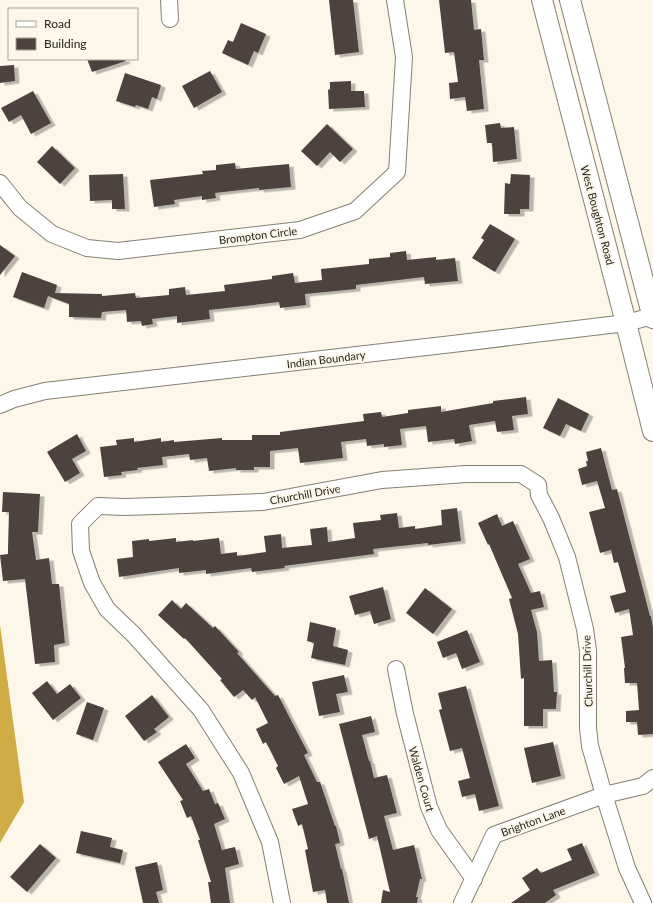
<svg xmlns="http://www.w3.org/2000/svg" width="653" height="903" viewBox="0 0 653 903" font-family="Lato,sans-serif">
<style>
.forest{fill:#cfac44}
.building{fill:#4e433c;filter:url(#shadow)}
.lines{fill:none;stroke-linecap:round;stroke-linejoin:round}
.minor-casing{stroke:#848073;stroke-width:18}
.major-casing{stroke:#848073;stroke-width:22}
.minor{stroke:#fff;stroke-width:16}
.major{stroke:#fff;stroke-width:20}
.labels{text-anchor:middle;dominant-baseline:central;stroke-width:4;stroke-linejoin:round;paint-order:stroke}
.street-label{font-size:11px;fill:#25231e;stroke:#fcf7e9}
</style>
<defs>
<filter id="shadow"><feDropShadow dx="4.5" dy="2.5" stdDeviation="0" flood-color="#0004"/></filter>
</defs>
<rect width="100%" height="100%" fill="#fcf7e9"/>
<path class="forest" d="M0,625L24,802L0,843Z"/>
<g class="building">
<path d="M329,0H353L359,52L335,55Z"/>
<path d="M439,0H471L474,30L481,29L484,60H479L484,109L467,111L465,97L450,99L449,83L458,82L454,52L445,53Z"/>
<path d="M241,23L266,34L258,53L254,51L248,65L222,53L228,40L233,42Z"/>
<path d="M87,59H125L126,61L92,72Z"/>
<path d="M14,65L15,81L0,83V66Z"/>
<path d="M210,71L222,92L194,108L182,86Z"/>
<path d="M125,73L161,85L157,99L152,97L148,109L136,105L135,107L116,101Z"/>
<path d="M351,81V91H364L365,107L329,109L328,90L330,89V82Z"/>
<path d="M33,91L51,123L31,134L21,115L9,122L1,108Z"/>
<path d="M500,123L501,128L514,127L517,159L493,162L492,143H487L485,125Z"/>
<path d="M327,124L353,149L340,162L330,152L317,166L301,151Z"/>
<path d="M52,146L75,168L60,184L37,162Z"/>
<path d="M235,163L236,169L289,164L291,187L259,190V188L215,193L216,198L202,200V196L174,200L175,204L154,207L150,180L203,174L202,171L216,170V165Z"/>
<path d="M123,174L125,209H112V200L90,201L89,175Z"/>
<path d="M511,174L530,175L529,209H520V214H504L505,183L510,184Z"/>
<path d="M490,224L515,239L495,272L472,258L484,240L481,238Z"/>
<path d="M0,245L15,256L0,275Z"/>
<path d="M406,251L407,260L436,257V260L455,258L458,281L425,284L424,277L356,285V289L305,294L306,305L280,308L279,302L209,310L210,319L177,323V316L152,319L153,324L142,326L141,321L127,322L126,310L102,312L101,318L69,317V304L48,296L44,308L13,297L22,272L57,285L55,293L102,294V296L135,293L136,298L169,295V289L185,287L186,295L225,291L224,285L272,279V276L293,273L295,283L322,280L321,269L369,264V259L390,257V253Z"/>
<path d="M526,397L528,414L512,416L514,430L497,432L495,421L469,425L472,441L455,444L454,439L428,442L426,426L400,429L402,445L384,447V444L367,446L366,439L341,442L343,458L300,463L298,448L270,451V467H254V470H236V468L209,471L207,458L190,460L189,454L162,457L163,465L137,468L138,470L121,472L122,475L104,477L100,447L117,445L116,440L134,438V442L161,438V442L174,440V442L222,438V440H252V435H280V432L364,421L363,414L381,412L382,417L408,413V410L441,406V412L493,403V401Z"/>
<path d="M558,398L589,414L581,431L566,424L560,436L543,428Z"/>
<path d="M77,434L86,451L72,459L80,473L65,482L47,452Z"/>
<path d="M601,448L612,490L617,489L650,616H651L653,628V734L638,735L637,722H626V711L639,710L637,683H625L624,668H625L621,637L633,635L629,609L615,613L610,596L626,592L618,562L614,563L611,550L600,553L589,512L605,508L597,481L582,485L578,469L587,466L586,461H588L586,452Z"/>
<path d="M3,492L40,494L38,532H32L36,560L49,558L52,584H59L65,643L54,645L55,662L35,664L25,579L3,581L0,555L8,554V548L9,512H2Z"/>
<path d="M457,508L461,541L428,545V543L373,549L374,554L284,566L285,568L252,572L251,568L206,574V570L179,573V568L119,577L117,559L133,557L132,541L149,539V541L176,538V542L193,540V541L219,538L221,554L237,552V556L266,552L264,536L281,534L282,548L312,545L310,529L327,527L328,542L355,538L353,523L381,520L380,515L397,513L399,528L415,526V529L442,525L441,510Z"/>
<path d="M497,514L502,526L513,521L530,559L518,564L531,593L540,591L544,607L531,610L537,632L539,661L552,660L554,692H557L556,709H543V726H524V678L521,679L518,634L509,599L512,598L489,544L488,545L478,523Z"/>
<path d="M383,587L391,619L374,624L370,611L355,615L349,596Z"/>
<path d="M425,588L452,609L433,634L406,613Z"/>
<path d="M172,600L181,609L186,603L213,628L215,626L239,652L237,653L275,696L278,695L308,753L304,755L317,782H320L335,826H336L340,843L335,844L341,869H342L349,903H327L325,890L313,892L305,850L308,849L302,824L298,826L292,809L308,804L299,776L284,784L276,768L278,766L266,742L263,744L256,729L268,723L255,697L252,700L243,690L234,697L220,680L222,679L185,638L184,639L158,615Z"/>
<path d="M310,622L336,628L333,646L348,650L345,665L311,658L314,643L307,641Z"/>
<path d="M467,630L480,662L462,669L456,653L443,658L437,642Z"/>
<path d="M344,675L348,692L336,694L340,712L319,716L312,682Z"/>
<path d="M47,681L57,694L70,684L81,698L53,720L32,693Z"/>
<path d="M466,686L499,806L479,811L475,794L462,797L458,781L470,778L462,748L450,751L439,710L442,709L438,693Z"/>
<path d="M152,695L169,717L154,729L157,732L144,741L125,716Z"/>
<path d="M87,702L104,708L93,740L76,734Z"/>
<path d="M371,716L375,732L362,735L369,761H370L374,778L387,775L393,798L397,813L384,816L393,850L414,845L422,879H420L416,897H418L417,903H381L383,890L390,892L377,836L369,839L339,724Z"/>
<path d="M553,742L561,776L532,783L524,748Z"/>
<path d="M186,744L195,758L186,764L203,791L209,789L215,804L218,803L225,819L214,824L222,850L235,847L239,864L225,868L230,903H211L208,882H211L198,840H200L191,816L187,818L180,801L183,800L158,762Z"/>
<path d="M81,831L112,838L110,847L123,850L120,863L76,853Z"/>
<path d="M582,843L595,873L553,890L556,895L545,903H511L530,890L522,878L537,868L541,873L572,860L567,849Z"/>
<path d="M40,844L56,858L27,892L10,877Z"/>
<path d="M157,862L163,890L156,892L159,903H143L135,867Z"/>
</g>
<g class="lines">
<g class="minor-casing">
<g id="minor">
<path d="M169,0L170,19"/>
<path d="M0,183L20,208L52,234L87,248L118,251L300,230L355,211L397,172L404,57L395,0"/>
<path d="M0,405L14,399L45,391L461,343L626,323L653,316"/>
<path d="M396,669L405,714L429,807L439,830L474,879"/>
<path d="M282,903L270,842L241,773L201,710L134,635L107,609L92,583L81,551L80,524L98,506L125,507L186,505L263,502L382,480L466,474H521L538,485L539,495L551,518L567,557L585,629L588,651V728L590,746L604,795L627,868L643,903"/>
<path d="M462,903L494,835L604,795L643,786L653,778"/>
</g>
</g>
<g class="major-casing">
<g id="major">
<path d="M542,0L626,323L653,431"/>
<path d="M570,0L653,318"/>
</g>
</g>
<use href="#minor" class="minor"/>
<use href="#major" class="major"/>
</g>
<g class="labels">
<g class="street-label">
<text transform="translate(598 215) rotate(75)">West Boughton Road</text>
<text transform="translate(258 235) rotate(-7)">Brompton Circle</text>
<text transform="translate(326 359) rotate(-7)">Indian Boundary</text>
<text transform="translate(305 494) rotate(-10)">Churchill Drive</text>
<text transform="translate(587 671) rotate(-92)">Churchill Drive</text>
<text transform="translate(422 779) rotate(74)">Walden Court</text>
<text transform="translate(533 821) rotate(-20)">Brighton Lane</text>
</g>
</g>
<rect x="8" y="8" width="130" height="52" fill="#fcf7e9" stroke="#a6a298"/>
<rect x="16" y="21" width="20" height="6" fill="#ffffff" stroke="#a6a298"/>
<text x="44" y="28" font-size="12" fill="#25231e">Road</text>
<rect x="16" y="38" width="20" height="12" fill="#4e433c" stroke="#a6a298"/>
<text x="44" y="48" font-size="12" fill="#25231e">Building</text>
</svg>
